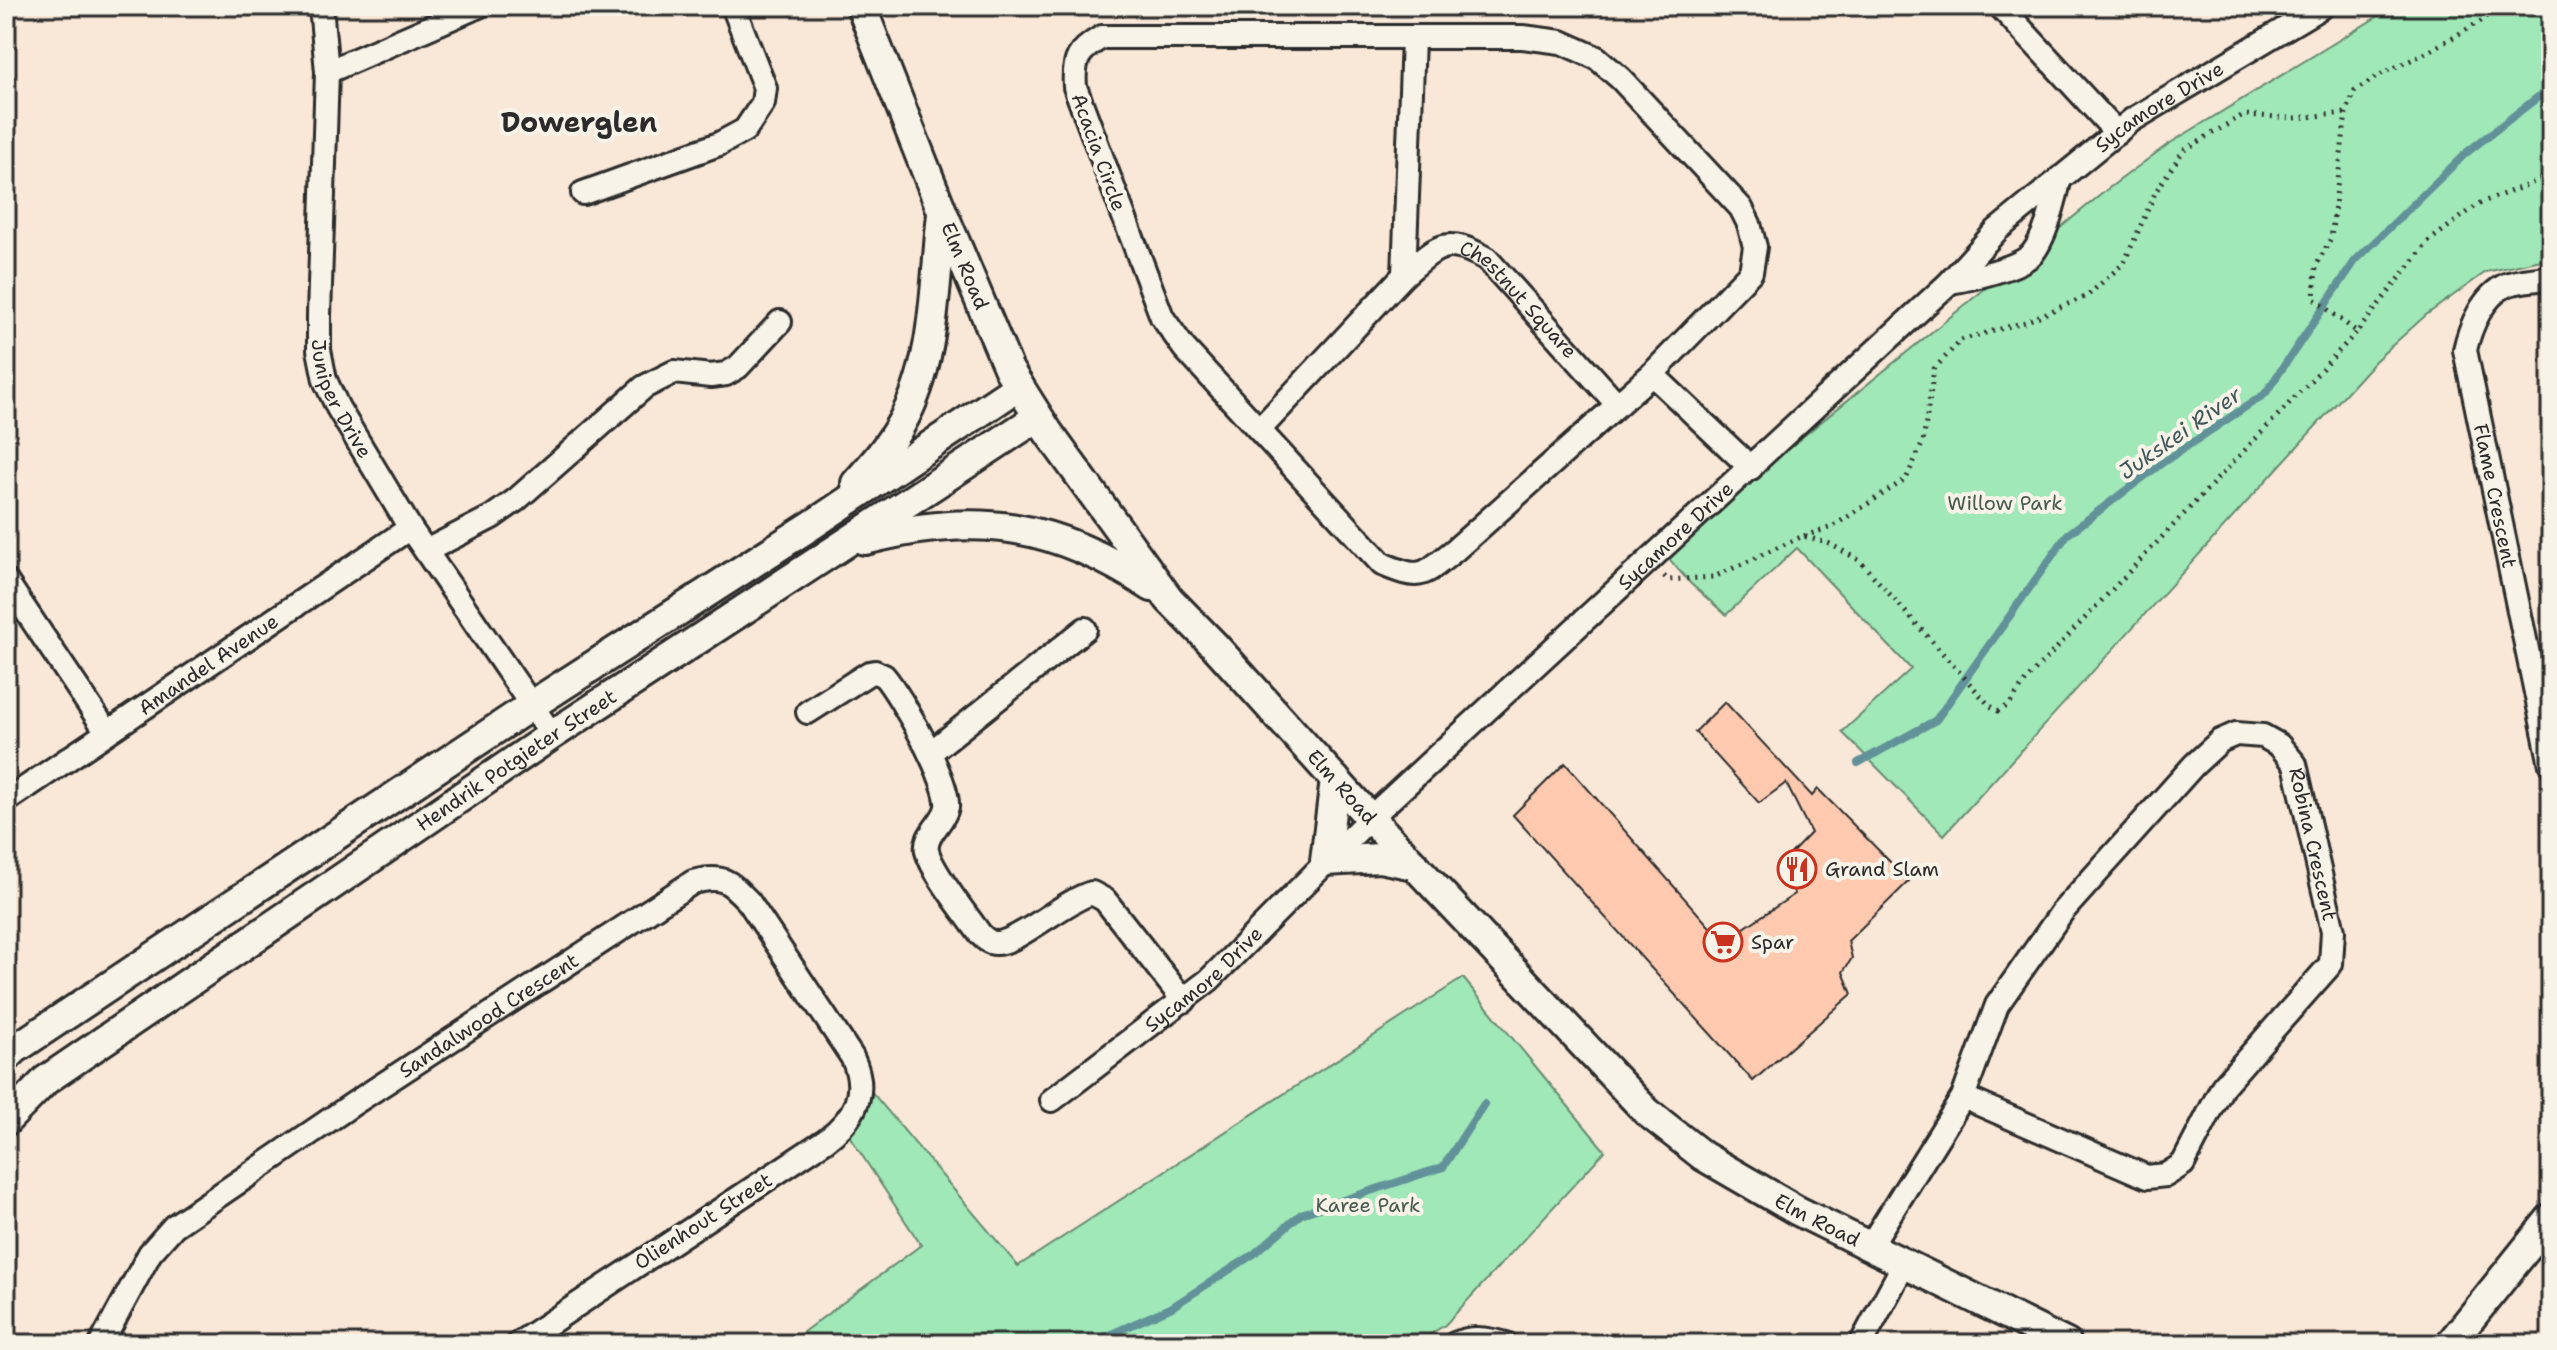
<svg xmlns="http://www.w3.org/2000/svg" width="2557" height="1350" viewBox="0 0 2557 1350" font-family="'Shantell Sans',sans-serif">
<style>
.green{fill:#a0e8b7;stroke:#668a71;stroke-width:2}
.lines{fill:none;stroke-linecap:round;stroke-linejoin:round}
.stream{stroke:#629299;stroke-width:8}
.building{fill:#ffcab0;stroke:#2b2b2b;stroke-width:2}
.minor-casing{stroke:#2b2b2b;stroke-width:28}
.tertiary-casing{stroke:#2b2b2b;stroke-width:34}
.path{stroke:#2b2b2b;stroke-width:5;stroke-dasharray:2 6;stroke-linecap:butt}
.minor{stroke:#f7f3e8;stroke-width:22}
.tertiary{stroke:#f7f3e8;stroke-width:28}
.labels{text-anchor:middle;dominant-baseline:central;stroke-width:8;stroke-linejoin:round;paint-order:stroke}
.street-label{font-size:20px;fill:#2b2b2b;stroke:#f7f3e8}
.park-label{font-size:20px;fill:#485a4e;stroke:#f7f3e8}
.poi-label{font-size:20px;fill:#2b2b2b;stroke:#f7f3e8;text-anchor:start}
.water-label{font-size:22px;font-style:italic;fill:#425659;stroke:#f7f3e8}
.district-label{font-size:28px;font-weight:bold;fill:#2b2b2b;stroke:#f7f3e8}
</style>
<rect width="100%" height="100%" fill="#f9e7d7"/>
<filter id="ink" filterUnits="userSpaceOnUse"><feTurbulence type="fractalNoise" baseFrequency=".0125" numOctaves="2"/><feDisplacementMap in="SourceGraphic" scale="16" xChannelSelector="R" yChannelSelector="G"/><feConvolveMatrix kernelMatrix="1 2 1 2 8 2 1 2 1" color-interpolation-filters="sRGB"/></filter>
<g filter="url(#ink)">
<g class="green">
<path d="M2395,6H2551V258L2486,272L2426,315L2375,361L1944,835L1842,732L1911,669L1797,548L1726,615L1691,584L1662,551L2109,188L2167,145Z"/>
<path d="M1463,978L1605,1151L1445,1325L1414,1344H787L921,1245L846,1131L860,1078L1018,1266Z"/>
</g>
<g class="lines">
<g class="stream">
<path d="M1858,763L1936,720L2067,535L2162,463L2265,394L2355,261L2466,153L2551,87"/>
<path d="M1089,1344L1172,1307L1254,1254L1301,1214L1443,1167L1484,1104"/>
</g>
</g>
<path class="building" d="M1725,702L1812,796L1818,789L1909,881L1848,941L1852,958L1843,972L1852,994L1753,1081L1513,815L1565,763L1723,942L1795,894L1779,866L1811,833L1786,783L1759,803L1695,732Z"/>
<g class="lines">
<g class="minor-casing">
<g id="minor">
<path id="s1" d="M319,6L322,17L327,72L319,315V350L325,380L338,408L410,528L552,735"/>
<path d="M2000,6L2117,133"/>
<path d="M1102,37H1523L1561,42L1597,58L1621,79L1741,208L1749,224L1755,247L1751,272L1652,374L1455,550C1422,576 1422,581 1382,564L1184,348L1162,317L1075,87C1073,59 1078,51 1102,37Z"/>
<path d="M327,72L479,6"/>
<path d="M583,193L719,144L745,130L763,103L765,88L733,6"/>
<path d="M1404,275L1413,39"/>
<path id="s2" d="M2551,277C2537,280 2518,280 2506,285C2483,296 2470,327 2465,350L2551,765"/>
<path d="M1950,282C1969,279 2019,268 2032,254C2047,235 2054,201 2060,178"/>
<path d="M1652,374L1751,468"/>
<path id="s3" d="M1260,429L1404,275C1438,246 1445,235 1487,259L1617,404"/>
<path d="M426,551L492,517L516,500L644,387L674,372L711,376L726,374L738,367L780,322"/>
<path d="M6,581L107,732"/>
<path d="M808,712L869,673L875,672L884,676C901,696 950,782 947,807C944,823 924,834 927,851C932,872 966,914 980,934C984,938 989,943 996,943C1017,944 1065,900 1092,893L1105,900L1184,1001"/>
<path d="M930,753L1085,629"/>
<path id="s4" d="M6,801L410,528"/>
<path id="s5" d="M1052,1100L1209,980L1370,818L1950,282L1997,230L2132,120L2323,6"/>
<path id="s6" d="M1870,1246L1963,1097L1997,1005L2062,912L2194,765L2220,741L2236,734L2263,736L2279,745L2295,764L2333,931L2331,964L2223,1086L2183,1164L2166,1175L2147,1177L1963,1097"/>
<path id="s7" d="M101,1344L150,1253L174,1226L353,1104L693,882C723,874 729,881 749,902L852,1057C869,1092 855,1118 826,1140L518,1344"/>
<path d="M1455,1344C1472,1336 1489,1339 1506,1344"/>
<path d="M1861,1344L1904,1264"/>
</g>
</g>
<g class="tertiary-casing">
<g id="tertiary">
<path id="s8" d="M861,6L942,211L1009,370L1048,432L1169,599L1215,646L1370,818L1647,1112L1703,1156L1796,1210L2067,1344"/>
<path d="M856,483C873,464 889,446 901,424C937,362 934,283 942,214"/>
<path d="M865,540C977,511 1055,523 1152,587"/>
<path d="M1335,779L1325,861L1380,858L1414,865"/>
<path d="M6,1058L15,1049L532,705L812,525L1019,386"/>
<path id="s9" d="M6,1121L46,1080L552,735L1038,417"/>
<path d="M2450,1344L2551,1218"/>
</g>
</g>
<g class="path">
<path d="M2500,6L2481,21L2426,53L2383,73L2355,91L2346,113L2331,238L2316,266L2314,299L2357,332L2429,241L2480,203L2551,176"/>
<path d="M1804,536L1832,527L1906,479L1923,442L1934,369L1961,340L2025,322L2087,296L2124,263L2156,191L2183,151L2243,115L2295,118L2346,113"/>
<path d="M1664,576L1668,580L1714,577L1803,536L1830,544L1859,560L1989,705L1998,711L2009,705L2028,678L2357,332"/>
</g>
<use href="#minor" class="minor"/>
<use href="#tertiary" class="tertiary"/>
</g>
</g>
<defs>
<g id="restaurant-ring" transform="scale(2)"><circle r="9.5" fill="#f7f3e8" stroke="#c8321e" stroke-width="1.5"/><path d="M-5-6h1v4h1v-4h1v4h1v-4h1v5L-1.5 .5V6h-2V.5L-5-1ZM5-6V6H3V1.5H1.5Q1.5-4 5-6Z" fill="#c8321e"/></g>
<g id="supermarket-ring" transform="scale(2)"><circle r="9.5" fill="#f7f3e8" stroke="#c8321e" stroke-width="1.5"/><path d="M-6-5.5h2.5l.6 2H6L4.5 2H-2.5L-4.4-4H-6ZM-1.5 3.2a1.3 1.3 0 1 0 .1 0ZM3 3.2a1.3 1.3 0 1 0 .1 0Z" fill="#c8321e"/></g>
</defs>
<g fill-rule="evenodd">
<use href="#restaurant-ring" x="1797" y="869"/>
<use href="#supermarket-ring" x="1723" y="942"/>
</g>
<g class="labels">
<g class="street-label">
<text stroke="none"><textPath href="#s5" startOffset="1490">Sycamore Drive</textPath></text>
<text transform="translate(1099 152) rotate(70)">Acacia Circle</text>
<text stroke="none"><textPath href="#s8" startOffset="280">Elm Road</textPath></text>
<text stroke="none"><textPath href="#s3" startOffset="356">Chestnut Square</textPath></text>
<text stroke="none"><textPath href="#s1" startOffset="398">Juniper Drive</textPath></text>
<text stroke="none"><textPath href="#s2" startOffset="274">Flame Crescent</textPath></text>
<text stroke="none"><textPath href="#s5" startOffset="842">Sycamore Drive</textPath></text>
<text stroke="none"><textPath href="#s4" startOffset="244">Amandel Avenue</textPath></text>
<text stroke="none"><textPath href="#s9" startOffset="626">Hendrik Potgieter Street</textPath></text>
<text stroke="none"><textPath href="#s8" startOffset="928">Elm Road</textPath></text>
<text stroke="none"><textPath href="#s6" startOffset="790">Robina Crescent</textPath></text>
<text stroke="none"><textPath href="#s5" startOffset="194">Sycamore Drive</textPath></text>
<text stroke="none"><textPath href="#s7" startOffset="518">Sandalwood Crescent</textPath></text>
<text stroke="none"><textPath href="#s8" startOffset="1576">Elm Road</textPath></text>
<text transform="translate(703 1221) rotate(-33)">Olienhout Street</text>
</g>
<g class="park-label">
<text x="2005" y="503">Willow Park</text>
<text x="1368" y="1205">Karee Park</text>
</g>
<g class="poi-label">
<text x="1825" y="869">Grand Slam</text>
<text x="1751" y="942">Spar</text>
</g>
<g class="water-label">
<text transform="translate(2180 433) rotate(-35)">Jukskei River</text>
</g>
<g class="district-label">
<text x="579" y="122">Dowerglen</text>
</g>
</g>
<rect width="2557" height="1350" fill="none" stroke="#f7f3e8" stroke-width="32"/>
<rect x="16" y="16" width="2525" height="1318" fill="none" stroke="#2b2b2b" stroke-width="3" filter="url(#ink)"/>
</svg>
